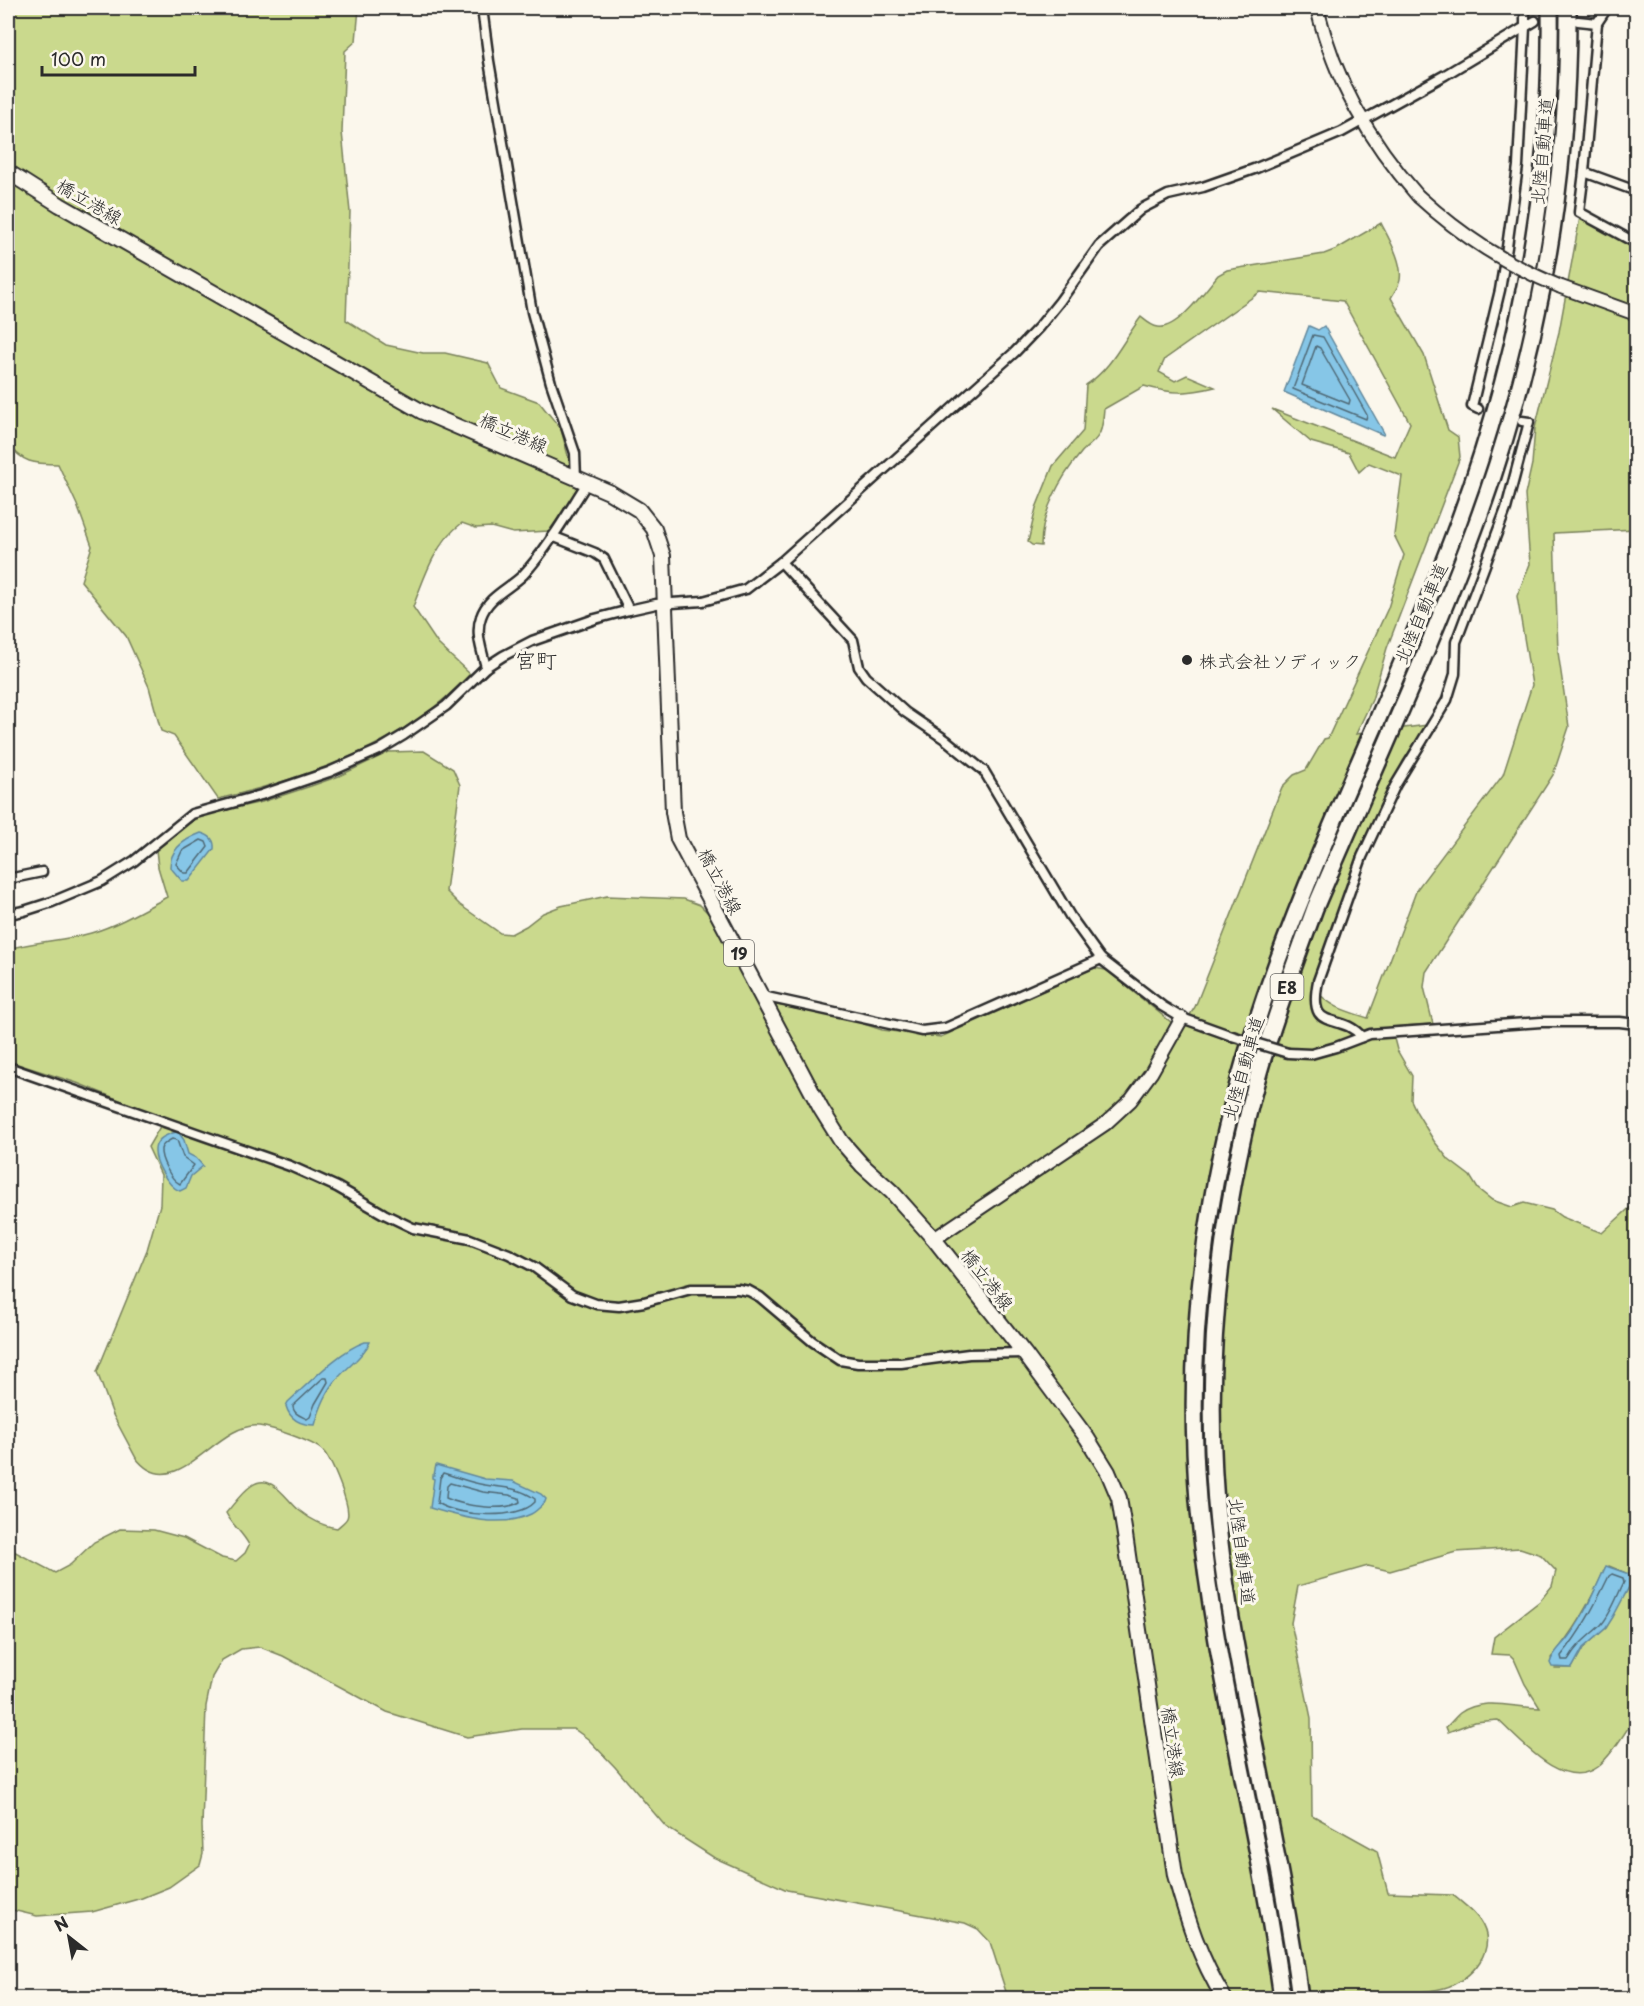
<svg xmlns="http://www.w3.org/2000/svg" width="1644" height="2006" viewBox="0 0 1644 2006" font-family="'Playpen Sans','Klee One',sans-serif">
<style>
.green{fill:#cad98d;stroke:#7a825c;stroke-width:1.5;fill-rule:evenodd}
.water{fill:#86c6e7;stroke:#62889c;stroke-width:1.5}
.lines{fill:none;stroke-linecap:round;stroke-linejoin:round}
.shore{stroke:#4f6976;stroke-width:1.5}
.street-casing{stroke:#2b2b2b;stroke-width:13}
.secondary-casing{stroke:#2b2b2b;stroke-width:16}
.primary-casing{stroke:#2b2b2b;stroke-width:18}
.highway-casing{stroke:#2b2b2b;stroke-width:20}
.street{stroke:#fbf7ec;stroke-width:8}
.secondary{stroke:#fbf7ec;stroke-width:12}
.primary{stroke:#fbf7ec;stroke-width:14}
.highway{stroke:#fbf7ec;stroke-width:15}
.street-bridge-casing{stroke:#2b2b2b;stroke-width:13;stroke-linecap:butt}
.secondary-bridge-casing{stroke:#2b2b2b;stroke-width:16;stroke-linecap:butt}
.street-bridge{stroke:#fbf7ec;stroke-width:8}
.secondary-bridge{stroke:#fbf7ec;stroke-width:12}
.poi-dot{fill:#2b2b2b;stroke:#fbf7ec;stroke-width:2}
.labels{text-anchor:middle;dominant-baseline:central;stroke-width:6;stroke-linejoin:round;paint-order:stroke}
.shield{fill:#fbf7ec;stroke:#696865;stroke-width:1.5}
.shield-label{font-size:16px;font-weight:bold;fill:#2b2b2b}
.street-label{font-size:18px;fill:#2b2b2b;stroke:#fbf7ec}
.poi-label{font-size:18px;fill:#2b2b2b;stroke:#fbf7ec;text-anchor:start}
.quarter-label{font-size:21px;fill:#2b2b2b;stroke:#fbf7ec}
</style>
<rect width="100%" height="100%" fill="#fbf7ec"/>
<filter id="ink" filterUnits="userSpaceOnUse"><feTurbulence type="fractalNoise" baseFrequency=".0167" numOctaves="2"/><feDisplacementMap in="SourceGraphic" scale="12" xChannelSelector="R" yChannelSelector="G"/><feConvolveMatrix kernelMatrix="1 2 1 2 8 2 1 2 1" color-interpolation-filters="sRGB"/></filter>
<g filter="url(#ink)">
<g class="green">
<path d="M8,8H359L356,41L345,51L342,132L350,212L346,320L386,345L423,353H445L488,363L501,388L539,402L561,429L575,483L579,490L549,531L513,533L491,527L476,528L462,523C435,543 425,575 413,607L438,644L470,674C404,746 309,777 218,799L174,736L161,731L149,687L126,636L81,581L92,546L77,505L58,464C34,464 22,463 8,443Z"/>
<path d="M1580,217L1599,225L1636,250V529L1554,533L1558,652L1569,727L1553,775L1426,972L1424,987L1433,1024L1391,1027L1397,1050L1412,1076L1411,1100L1417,1113L1434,1141L1449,1160L1470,1176L1478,1189L1492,1200L1512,1207L1524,1203L1552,1210L1562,1217L1602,1233L1636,1202V1716C1625,1732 1613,1754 1597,1767C1563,1792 1521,1741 1498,1720L1474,1722L1448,1732L1446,1727C1451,1723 1455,1717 1460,1713C1484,1696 1514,1708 1540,1708L1525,1684L1514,1659L1510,1655L1491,1654L1494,1637L1540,1601L1552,1586L1556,1571L1541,1555L1520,1548L1456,1552L1390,1571L1368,1566L1298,1586L1291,1623L1311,1718L1312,1815L1377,1851L1388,1893L1453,1895C1462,1903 1474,1911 1480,1921C1499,1949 1472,1980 1444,1988C1430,1992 1413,1992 1398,1994L1394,1998H1057L1052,1994L1044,1998H1008L990,1942L978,1929L965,1923L787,1890L713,1857L666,1827L615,1767L588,1739L574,1729H522L467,1737L387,1712L283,1656L260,1647L241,1649L222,1660L212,1677L206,1706L202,1826L203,1854L200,1865L169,1887L142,1898L92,1912L37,1916L8,1909V1548L55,1573L70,1565L94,1542L120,1529L154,1530L184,1538L222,1558L236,1561L245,1553L249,1545C243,1533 232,1525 226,1513C234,1504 241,1493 251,1486C272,1471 286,1500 300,1511C311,1520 322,1526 337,1528C340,1525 345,1522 347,1518C352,1508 331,1459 323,1451C313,1441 273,1428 259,1426C216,1421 175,1508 136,1458L113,1415L97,1372L147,1250L160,1205L161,1175L148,1147L165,1118L77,1083L8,1061V949C35,941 63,941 91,933C118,925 143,910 167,897L158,867L156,850L180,828L204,815L262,802L311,786L339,776L389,752L424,751L453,769L460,785L446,891L460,905L500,933L511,934L526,926L543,913L561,906L607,896L684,899L700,905L711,916L757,1001L852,1020L882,1030L941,1037L1094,968L1106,970L1171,1022L1177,1024L1186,1021L1195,1007L1282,787L1294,775L1306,770L1324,739L1328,738L1388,608L1404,555L1394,535L1402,476L1369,463L1359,472L1349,453L1311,442L1272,409L1395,457L1410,423L1343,301L1260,292L1165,359L1159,372L1175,381L1187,375L1215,387C1187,394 1172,394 1144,386L1104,409C1103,417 1103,430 1098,436C1094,443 1086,447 1081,453C1060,478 1041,513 1041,546L1032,545L1028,542L1036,508L1053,466L1083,431L1086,385C1112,368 1122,342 1141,317C1146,321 1151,326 1158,327C1178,330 1206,289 1218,275L1227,270L1324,254L1337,249L1381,223C1389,239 1403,262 1400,280C1399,286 1394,292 1391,298L1424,355L1448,430L1458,437L1460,457L1387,648L1372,700L1356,734L1428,725L1403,761L1387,799L1359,854L1313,988C1332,1008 1343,1010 1368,1018L1417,889L1503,775L1532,685L1517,596L1530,564L1525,495L1532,464L1535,428L1559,332ZM1609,1566L1626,1573L1630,1585L1606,1628L1583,1648L1572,1668H1555L1551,1658C1575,1630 1591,1601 1605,1568Z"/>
</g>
<g class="water">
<path d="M1309,326L1318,330L1324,326L1384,433L1383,435L1284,392Z"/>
<path d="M201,833C209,835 215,840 214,849L189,881H182L170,867C170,849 185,839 201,833Z"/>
<path d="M176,1132L179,1133L184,1140L188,1154L196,1158L203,1166L191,1176L186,1188L180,1191C168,1187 151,1158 156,1145C159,1137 168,1134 176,1132Z"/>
<path d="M365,1342H370C364,1356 348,1366 338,1378C326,1392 320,1407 315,1425C301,1425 290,1420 286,1406L288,1402C308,1384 340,1350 365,1342Z"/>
<path d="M436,1465L485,1479L513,1481L541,1494L546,1499L545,1502C541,1506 537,1511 531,1514C500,1529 461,1517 430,1508L434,1479L432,1478V1475H434Z"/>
<path d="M1606,1566L1629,1574L1630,1585L1613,1617L1606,1628L1583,1648L1572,1668L1552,1667L1550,1663C1552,1654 1560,1647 1566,1640C1584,1618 1594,1591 1606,1566Z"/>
</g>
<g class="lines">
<g class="shore">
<path d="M1313,335L1323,337L1367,415L1366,419L1293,389Z"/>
<path d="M1316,346L1320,348L1350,400L1349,404L1302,385Z"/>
<path d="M201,840L206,842L208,847L188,873H184L176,864L182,851Z"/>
<path d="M172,1139L177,1140L183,1157L194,1165L180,1184C171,1180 160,1159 161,1149C162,1144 168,1141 172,1139Z"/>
<path d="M323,1378H327L328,1382L315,1404L310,1417L307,1419C301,1416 293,1414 293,1406Z"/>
<path d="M443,1473C457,1477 471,1483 485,1485C504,1488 518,1487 535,1499V1502C518,1521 457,1516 437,1503L440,1478Z"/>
<path d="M450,1483L483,1492L509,1495L519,1498L520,1502C504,1512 463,1506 446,1498L447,1486Z"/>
<path d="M1612,1574L1623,1578L1624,1582C1617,1596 1611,1614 1601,1625C1588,1637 1577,1644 1568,1660H1562L1561,1656C1581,1632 1595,1605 1609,1576Z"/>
</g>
<g class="street-casing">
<g id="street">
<path d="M482,8L489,61L532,312L551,383L575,453L576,479"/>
<path d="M1607,8L1597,23L1584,172L1579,212L1636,243"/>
<path d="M1578,21L1597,23"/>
<path d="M1584,172L1636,191"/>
<path d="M1478,409L1472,406L1500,290L1507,247L1518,166L1525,27V8"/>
<path d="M552,536L595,553L604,559L629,610"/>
<path d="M781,562L853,640L859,667L866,677L905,712L946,740L984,771L1070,916L1101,959L1162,1006L1182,1018L1232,1036"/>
<path d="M486,667C482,651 475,633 481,617C488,596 509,589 523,575C548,548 567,514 587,483"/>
<path d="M8,879L42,872"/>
<path d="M8,914L24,911L52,902L102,881L134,861L192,814L261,795L329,772L379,750L404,735L446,706L486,667L503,656L532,641L595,619L629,610L656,604L703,601L746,589L781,562L1015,352L1039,327L1060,301L1099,246L1141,209L1168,195L1203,187L1254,169L1342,132L1445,75L1535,21"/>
<path d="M762,996L922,1031L946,1028L1101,959"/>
<path d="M1362,1037C1340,1010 1307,1036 1318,981L1362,857L1395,786L1447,700L1455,674L1456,642L1506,509L1529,422L1522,421"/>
<path d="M1288,1053L1311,1054L1336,1047L1370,1034L1541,1022H1620L1636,1024"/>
<path d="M8,1067L290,1166L337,1187L384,1214L413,1228L470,1239L509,1254L534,1267L572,1295L596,1304L619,1306L644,1302L691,1289H738L749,1291L760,1297L812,1341L840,1360L858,1363H901L969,1354L1024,1353"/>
</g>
</g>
<g class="secondary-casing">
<g id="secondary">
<path d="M1317,8C1335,81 1368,139 1418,196"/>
<path d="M1561,287L1636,314"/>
<path d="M934,1239L1105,1124L1131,1100L1151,1073L1182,1018"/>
</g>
</g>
<g class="primary-casing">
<path id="primary" d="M8,172L60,205L421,411L609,492L639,510L654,529L663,556L673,812L678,839L821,1109L841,1141L862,1165L892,1192L934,1239L1024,1353L1087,1438L1108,1472L1119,1498L1125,1535L1175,1875C1188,1921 1199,1957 1224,1998"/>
</g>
<g class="highway-casing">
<g id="highway">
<path d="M1282,1998C1260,1831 1213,1668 1198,1500C1190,1401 1195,1298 1212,1201C1250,968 1368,761 1451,542C1516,372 1553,191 1550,8"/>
<path d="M1300,1998C1281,1851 1242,1706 1222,1559C1201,1400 1215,1238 1256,1083C1272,1024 1294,966 1315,908C1367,786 1423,665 1470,541C1535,370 1569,190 1568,8"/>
</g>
</g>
<use href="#street" class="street"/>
<use href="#secondary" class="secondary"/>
<use href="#primary" class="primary"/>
<use href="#highway" class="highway"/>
<g class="street-bridge-casing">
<path id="street-bridge" d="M1232,1036L1288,1053"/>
</g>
<g class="secondary-bridge-casing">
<path id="secondary-bridge" d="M1418,196C1464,238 1504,263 1561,287"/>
</g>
<use href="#street-bridge" class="street-bridge"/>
<use href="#secondary-bridge" class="secondary-bridge"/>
</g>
</g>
<circle class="poi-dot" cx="1187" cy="660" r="6"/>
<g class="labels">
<g class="shield">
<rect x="724" y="940" width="30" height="26" rx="4.5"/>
<rect x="1270.5" y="974" width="33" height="26" rx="4.5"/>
</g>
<g class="shield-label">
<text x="739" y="953">19</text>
<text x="1287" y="987">E8</text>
</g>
<g class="street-label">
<text transform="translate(1541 151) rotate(-85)">北陸自動車道</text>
<text transform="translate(90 201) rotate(30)">橋立港線</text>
<text transform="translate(514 432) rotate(24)">橋立港線</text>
<text transform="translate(1420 613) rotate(-67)">北陸自動車道</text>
<text transform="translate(721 881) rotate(62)">橋立港線</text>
<text transform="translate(1242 1068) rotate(-74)">北陸自動車道</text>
<text transform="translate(988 1279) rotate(52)">橋立港線</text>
<text transform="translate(1243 1551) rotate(83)">北陸自動車道</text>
<text transform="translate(1174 1742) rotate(82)">橋立港線</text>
</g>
<g class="poi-label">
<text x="1199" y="660">株式会社ソディック</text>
</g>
<g class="quarter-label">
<text x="536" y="659">宮町</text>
</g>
</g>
<rect width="1644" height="2006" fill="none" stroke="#fbf7ec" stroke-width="30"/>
<rect x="15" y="15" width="1614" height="1976" fill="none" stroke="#2b2b2b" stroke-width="2" filter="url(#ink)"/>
<g transform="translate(69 1937) rotate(329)" stroke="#fbf7ec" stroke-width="4.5" paint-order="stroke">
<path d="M0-4.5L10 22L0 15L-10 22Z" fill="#2b2b2b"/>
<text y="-9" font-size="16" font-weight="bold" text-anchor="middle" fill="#2b2b2b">N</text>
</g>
<path d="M42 66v9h153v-9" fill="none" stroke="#2b2b2b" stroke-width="3"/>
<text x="51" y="66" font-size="18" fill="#2b2b2b" stroke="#fbf7ec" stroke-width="4.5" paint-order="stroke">100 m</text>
</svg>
